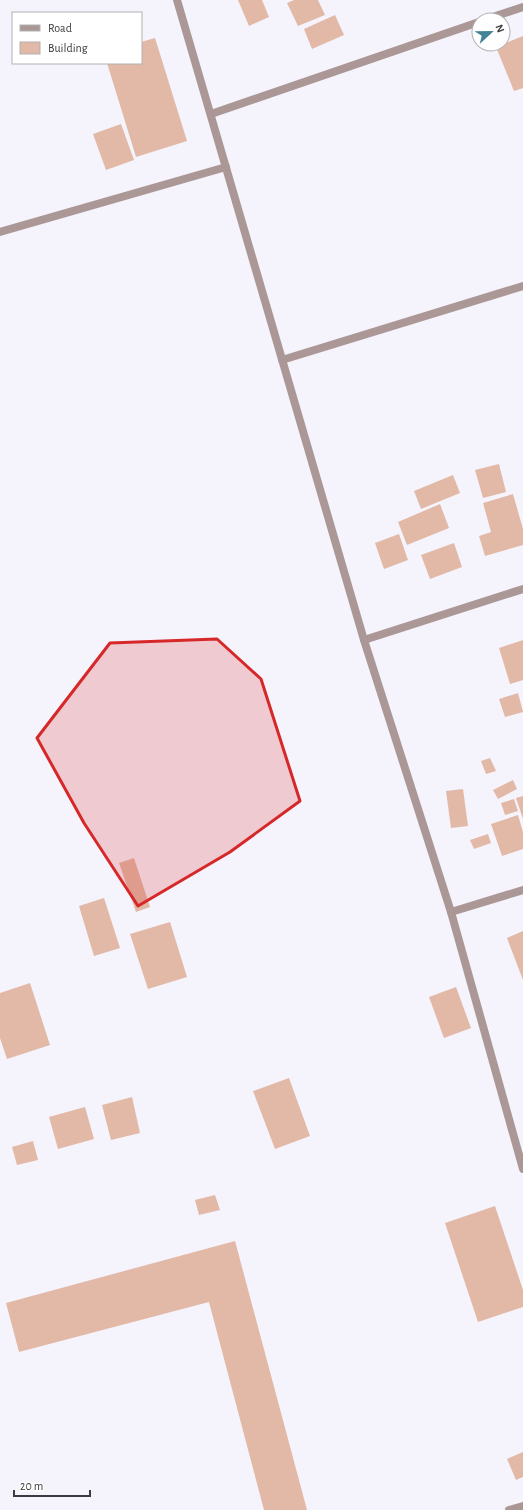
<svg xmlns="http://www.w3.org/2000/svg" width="523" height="1510" viewBox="0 0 523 1510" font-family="'Alegreya Sans',sans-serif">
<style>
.building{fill:#e2b9a7}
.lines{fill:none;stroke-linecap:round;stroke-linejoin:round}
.service{stroke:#ab9796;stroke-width:8}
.minor{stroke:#ab9796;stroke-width:8}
.tertiary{stroke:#ab9796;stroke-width:8}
.marked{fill:#d62828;fill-opacity:0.2;stroke:#d62828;stroke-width:3;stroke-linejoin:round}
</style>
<rect width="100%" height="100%" fill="#f5f3fc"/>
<g class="building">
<path d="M238,0H262L269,17L249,26Z"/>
<path d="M294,0H318L325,15L298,26L287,3Z"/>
<path d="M335,15L344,35L312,49L304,29Z"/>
<path d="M523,36V88L514,91L496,47Z"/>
<path d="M155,38L187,141L136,157L107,63H141V42Z"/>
<path d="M121,124L134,160L106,170L93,134Z"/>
<path d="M499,464L506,492L483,498L475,470Z"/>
<path d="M453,475L460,493L421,509L414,491Z"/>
<path d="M513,494L523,529V545L485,556L479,536L491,532L483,503Z"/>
<path d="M440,504L449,528L407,545L398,522Z"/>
<path d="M399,534L408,560L384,569L375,543Z"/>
<path d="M454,543L462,567L430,579L421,555Z"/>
<path d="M523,640V680L510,684L499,648Z"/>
<path d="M518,693L523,712L505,717L499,699Z"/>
<path d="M490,758L496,771L486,774L481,761Z"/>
<path d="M513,780L517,789L498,799L493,790Z"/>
<path d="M463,789L468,826L451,828L446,791Z"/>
<path d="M523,796V819L516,798Z"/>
<path d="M514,799L518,811L505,815L501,803Z"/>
<path d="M518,815L523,832V849L502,856L491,824Z"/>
<path d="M488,834L491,843L474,849L470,840Z"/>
<path d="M134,858L150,907L136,912L119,863Z"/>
<path d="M104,898L120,948L94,956L79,906Z"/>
<path d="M170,922L187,977L148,989L130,934Z"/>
<path d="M523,931V980L507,938Z"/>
<path d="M30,983L50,1045L7,1059L0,1038V993Z"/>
<path d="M456,987L471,1028L444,1038L429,997Z"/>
<path d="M289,1078L310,1136L275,1149L253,1091Z"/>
<path d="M132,1097L140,1133L111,1140L102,1105Z"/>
<path d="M85,1107L94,1139L58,1149L49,1117Z"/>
<path d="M33,1141L38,1160L17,1165L12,1147Z"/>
<path d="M215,1195L220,1210L199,1215L195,1200Z"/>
<path d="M495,1206L523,1290V1307L478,1322L445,1223Z"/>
<path d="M235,1241L307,1510H264L209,1302L19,1352L6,1303Z"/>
<path d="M523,1452V1477L516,1480L507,1459Z"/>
</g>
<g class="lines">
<path class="service" d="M509,1510L523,1506"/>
<g class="minor">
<path d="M484,20L523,7"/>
<path d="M211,114L479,22"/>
<path d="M0,232L226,167"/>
<path d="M282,360L523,286"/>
<path d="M364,640L523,589"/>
<path d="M451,912L523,890"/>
</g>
<path class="tertiary" d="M177,0L364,640L451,912L523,1169"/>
</g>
<path class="marked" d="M217,639L261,679L300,801L230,852L138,906L84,823L37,738L110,643Z"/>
<rect x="12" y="12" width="130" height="52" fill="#ffffff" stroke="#b1b1b2"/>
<rect x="20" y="25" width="20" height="6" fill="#ab9796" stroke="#b1b1b2"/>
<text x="48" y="32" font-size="12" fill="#3c3b3e">Road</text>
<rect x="20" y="42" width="20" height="12" fill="#e2b9a7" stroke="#b1b1b2"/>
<text x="48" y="52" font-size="12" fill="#3c3b3e">Building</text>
<g transform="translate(491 32) rotate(68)"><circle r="19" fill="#ffffff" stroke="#b1b1b2"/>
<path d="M0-3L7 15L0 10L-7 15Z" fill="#428496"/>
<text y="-6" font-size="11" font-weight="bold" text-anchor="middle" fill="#3c3b3e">N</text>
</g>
<path d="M14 1490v6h76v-6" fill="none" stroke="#3c3b3e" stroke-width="2"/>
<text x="20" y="1490" font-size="12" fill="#3c3b3e" stroke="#ffffff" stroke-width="3" paint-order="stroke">20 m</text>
</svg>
